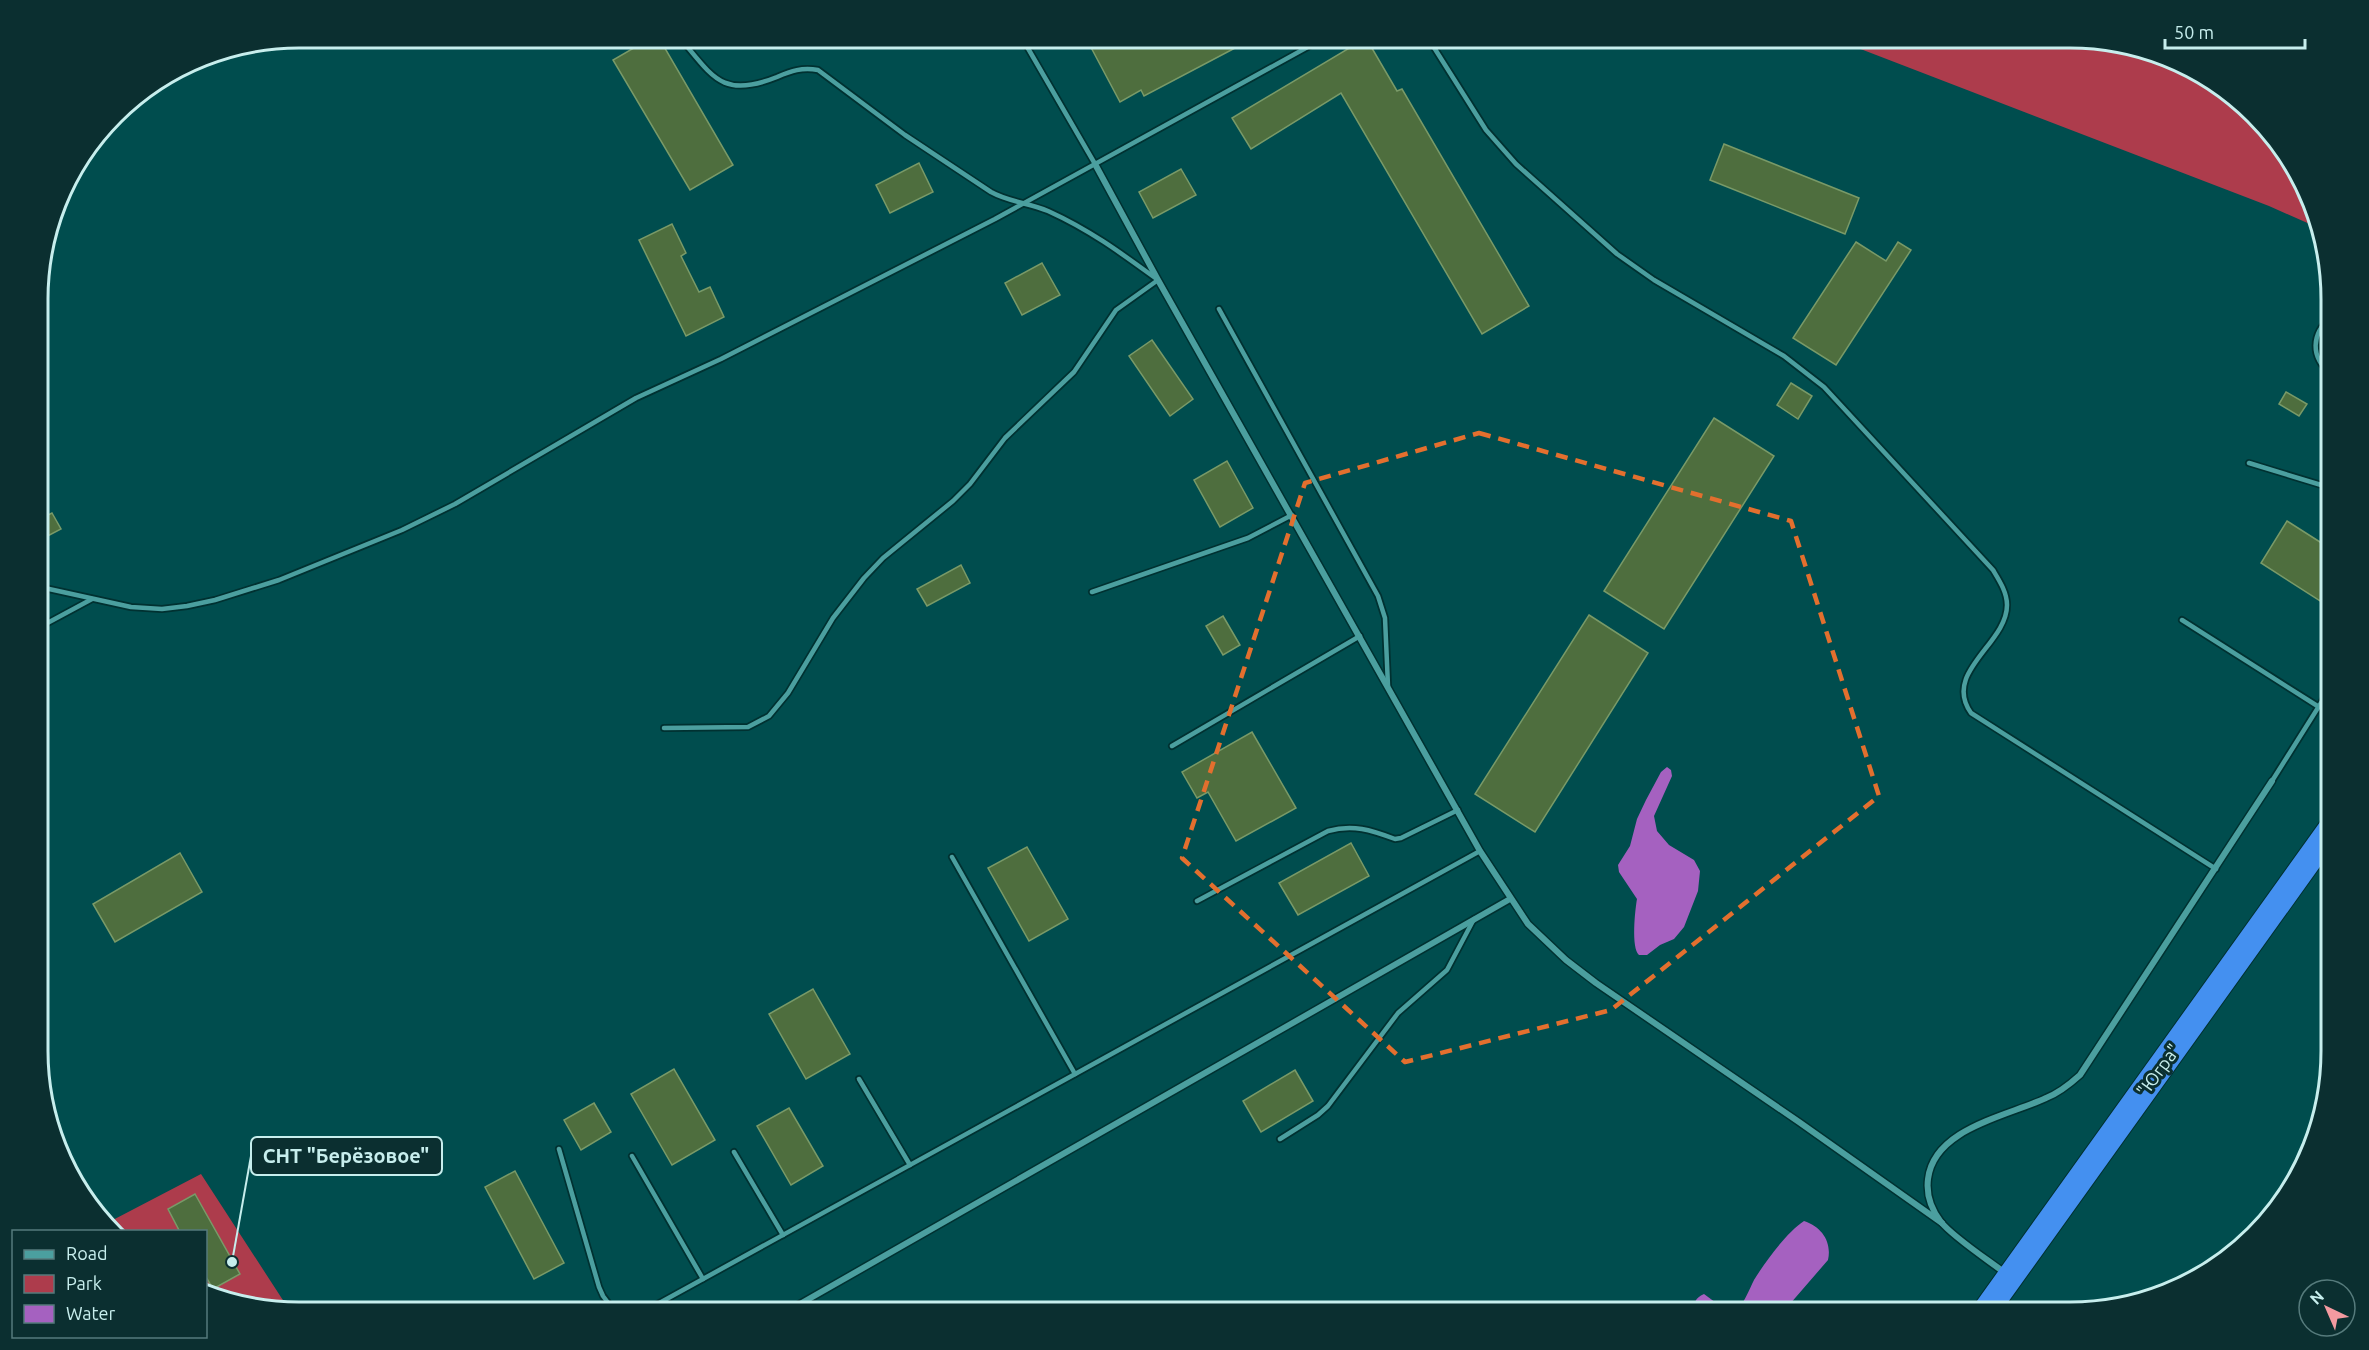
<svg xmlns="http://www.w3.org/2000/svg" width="2369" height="1350" viewBox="0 0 2369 1350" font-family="Ubuntu,sans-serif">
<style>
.green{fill:#ad3c4c}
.water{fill:#a561c0}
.building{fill:#4e6e3e;stroke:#799a68;stroke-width:1.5}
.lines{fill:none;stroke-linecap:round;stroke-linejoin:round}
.lane-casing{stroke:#003131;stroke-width:8}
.street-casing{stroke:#003131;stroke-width:9}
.highway-casing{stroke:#003131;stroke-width:28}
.lane{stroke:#4b9f9f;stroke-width:4.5}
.street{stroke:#4b9f9f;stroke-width:6}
.highway{stroke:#4490f0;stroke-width:26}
.marked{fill:none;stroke:#e36f2e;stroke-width:4.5;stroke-dasharray:12 8;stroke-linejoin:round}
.labels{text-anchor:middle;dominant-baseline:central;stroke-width:6;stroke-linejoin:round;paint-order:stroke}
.street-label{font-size:18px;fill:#c7eeed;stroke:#0b2f30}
.rim{fill:none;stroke:#c7eeed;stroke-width:3}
.leader{fill:none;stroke:#c7eeed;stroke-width:2}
.callout-dot{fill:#c7eeed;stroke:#0b2f30;stroke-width:2}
.callout{fill:#0b2f30;stroke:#c7eeed;stroke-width:2}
.callout-label{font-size:20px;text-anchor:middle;font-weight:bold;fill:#c7eeed}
</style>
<rect width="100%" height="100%" fill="#004d4e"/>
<g class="green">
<path d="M1832,38H2071L2138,47L2201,72L2288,154L2318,215L2321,229L2269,206Z"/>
<path d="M201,1174L290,1311L231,1304L206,1293V1232L119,1231L109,1222Z"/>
</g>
<g class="water">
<path d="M1667,767L1671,770L1672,776L1654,816L1657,831L1669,845L1694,860L1700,871L1698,891L1684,927L1674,939L1660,945L1647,955H1639C1631,948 1635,910 1637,899L1619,872L1618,865L1630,846L1637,819L1646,800L1661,772Z"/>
<path d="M1804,1221C1822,1227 1832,1242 1828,1260L1783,1312H1692C1694,1303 1695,1298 1704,1294L1727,1311L1738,1309C1745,1301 1749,1290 1754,1280C1765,1262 1787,1232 1804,1221Z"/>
</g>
<g class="building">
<path d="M651,38H659L733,165L690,190L613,60Z"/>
<path d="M1086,38H1254L1144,96L1141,90L1120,102Z"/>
<path d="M1366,38L1397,91L1402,89L1529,306L1482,334L1341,93L1251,149L1232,118Z"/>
<path d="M1724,144L1859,198L1845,234L1710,180Z"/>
<path d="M919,163L933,192L890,213L876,185Z"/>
<path d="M1181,169L1196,195L1153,218L1139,192Z"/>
<path d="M672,224L686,253L681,256L699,292L710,287L724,317L686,336L639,240Z"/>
<path d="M1856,242L1886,261L1898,242L1911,250L1836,365L1793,338Z"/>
<path d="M1042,263L1060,295L1022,315L1005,283Z"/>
<path d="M1152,340L1193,399L1170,416L1129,356Z"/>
<path d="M1791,383L1812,396L1798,419L1777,405Z"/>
<path d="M2286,392L2307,404L2299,416L2279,404Z"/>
<path d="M1714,418L1774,456L1664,629L1604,591Z"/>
<path d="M1227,461L1253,508L1220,527L1194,480Z"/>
<path d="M52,513L61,529L40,540V519Z"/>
<path d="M2287,521L2331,549V608L2261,563Z"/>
<path d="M961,565L970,583L927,606L917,589Z"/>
<path d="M1589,615L1648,653L1535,832L1475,794Z"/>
<path d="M1223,616L1240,645L1223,655L1206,626Z"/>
<path d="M1252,732L1296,808L1236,841L1208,792L1197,798L1182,772Z"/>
<path d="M1351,843L1369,876L1298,915L1279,883Z"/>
<path d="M1027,847L1068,919L1029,941L988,868Z"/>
<path d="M180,853L202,892L115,942L93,904Z"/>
<path d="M813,989L850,1054L806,1079L769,1014Z"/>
<path d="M674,1069L715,1140L672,1165L631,1094Z"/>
<path d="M1295,1070L1313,1101L1261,1132L1243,1101Z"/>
<path d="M594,1103L611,1132L581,1150L564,1120Z"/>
<path d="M789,1108L823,1166L791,1185L757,1126Z"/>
<path d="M515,1171L564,1263L534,1279L485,1187Z"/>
<path d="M195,1194L240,1274L213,1289L206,1277V1232H180L168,1209Z"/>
</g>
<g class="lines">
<g class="lane-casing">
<g id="lane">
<path d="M1022,38L1095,164"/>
<path d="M1428,38L1486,130L1516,164L1617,254L1654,280L1784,356L1824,387L1993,570C1999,580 2007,592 2007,605C2007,644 1942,672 1971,713L2216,869"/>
<path d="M1219,309L1378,596L1385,618L1388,686"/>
<path d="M2331,317C2311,334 2310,357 2331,374"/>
<path d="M2249,463L2331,488"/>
<path d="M40,587L131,607L162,609L187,606L215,600L279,580L402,530L455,504L636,398L721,359L995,219L1324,38"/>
<path d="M1092,592L1248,538L1292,515"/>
<path d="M2182,620L2319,707"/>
<path d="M40,627L92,599"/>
<path d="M664,728L748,727L769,716L788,693L833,618L864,578L883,558L953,501L970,484L1005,438L1074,372L1116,310L1158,280C1121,253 1090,230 1048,211C1029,203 1009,202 991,192L905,135L818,70C802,67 791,71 777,77C722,99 713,77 680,38"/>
<path d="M1172,746L1360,636"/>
<path d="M2272,781L2331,687"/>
<path d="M952,857L1075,1074"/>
<path d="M1197,901L1328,831C1353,824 1371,830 1395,839L1401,838L1458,810"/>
<path d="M859,1079L910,1165"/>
<path d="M1280,1139L1318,1115L1328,1106L1398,1013L1447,970L1474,919"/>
<path d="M559,1149L599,1287L603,1296L615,1312"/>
<path d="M734,1152L783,1235"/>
<path d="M632,1156L703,1279L1480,851"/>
<path d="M643,1312L703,1279"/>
</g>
</g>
<g class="street-casing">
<g id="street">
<path d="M1095,164L1158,280L1480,851L1528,924L1566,960L1596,983L1799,1122L1942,1223"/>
<path d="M2005,1273C1988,1260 1953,1237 1941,1222C1931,1209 1926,1195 1928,1179C1934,1128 2008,1116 2046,1098C2059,1093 2070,1084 2080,1075L2272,781"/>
<path d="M786,1312L1510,899"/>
</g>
</g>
<g class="highway-casing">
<path id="highway" d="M1985,1312L2331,829"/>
</g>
<use href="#lane" class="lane"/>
<use href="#street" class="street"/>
<use href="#highway" class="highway"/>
</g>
<path class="marked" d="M1479,433L1791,521L1879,796L1611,1010L1405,1062L1182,858L1305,483Z"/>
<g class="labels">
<g class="street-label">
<text transform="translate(2158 1070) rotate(-54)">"Югра"</text>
</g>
</g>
<path d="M0 0H2369V1350H0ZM299 48H2070A251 251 0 0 1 2321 299V1051A251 251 0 0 1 2070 1302H299A251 251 0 0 1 48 1051V299A251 251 0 0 1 299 48Z" fill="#0b2f30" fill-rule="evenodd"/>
<path class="rim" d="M299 48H2070A251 251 0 0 1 2321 299V1051A251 251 0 0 1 2070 1302H299A251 251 0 0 1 48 1051V299A251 251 0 0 1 299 48Z"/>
<path class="leader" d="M232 1262L251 1156"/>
<circle class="callout-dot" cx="232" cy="1262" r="6"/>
<rect class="callout" x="251" y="1137" width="191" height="38" rx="6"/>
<g class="callout-label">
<text x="346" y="1163">СНТ "Берёзовое"</text>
</g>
<rect x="12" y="1230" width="195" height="108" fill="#0b2f30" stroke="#567b7c" stroke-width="1.5"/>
<rect x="24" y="1250" width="30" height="9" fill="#4b9f9f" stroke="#567b7c" stroke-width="1.5"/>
<text x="66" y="1260" font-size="18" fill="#c7eeed">Road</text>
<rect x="24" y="1275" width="30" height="18" fill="#ad3c4c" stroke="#567b7c" stroke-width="1.5"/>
<text x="66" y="1290" font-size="18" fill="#c7eeed">Park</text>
<rect x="24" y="1305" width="30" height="18" fill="#a561c0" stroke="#567b7c" stroke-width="1.5"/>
<text x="66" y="1320" font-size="18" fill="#c7eeed">Water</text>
<g transform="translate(2327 1308) rotate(316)"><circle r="28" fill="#0b2f30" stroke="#567b7c" stroke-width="1.5"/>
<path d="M0-4.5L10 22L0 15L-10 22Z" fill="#f49aa0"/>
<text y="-9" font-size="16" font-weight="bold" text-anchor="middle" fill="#c7eeed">N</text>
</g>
<path d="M2165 39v9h140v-9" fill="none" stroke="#c7eeed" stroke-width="3"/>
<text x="2174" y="39" font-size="18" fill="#c7eeed" stroke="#0b2f30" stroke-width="4.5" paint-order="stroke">50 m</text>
</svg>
